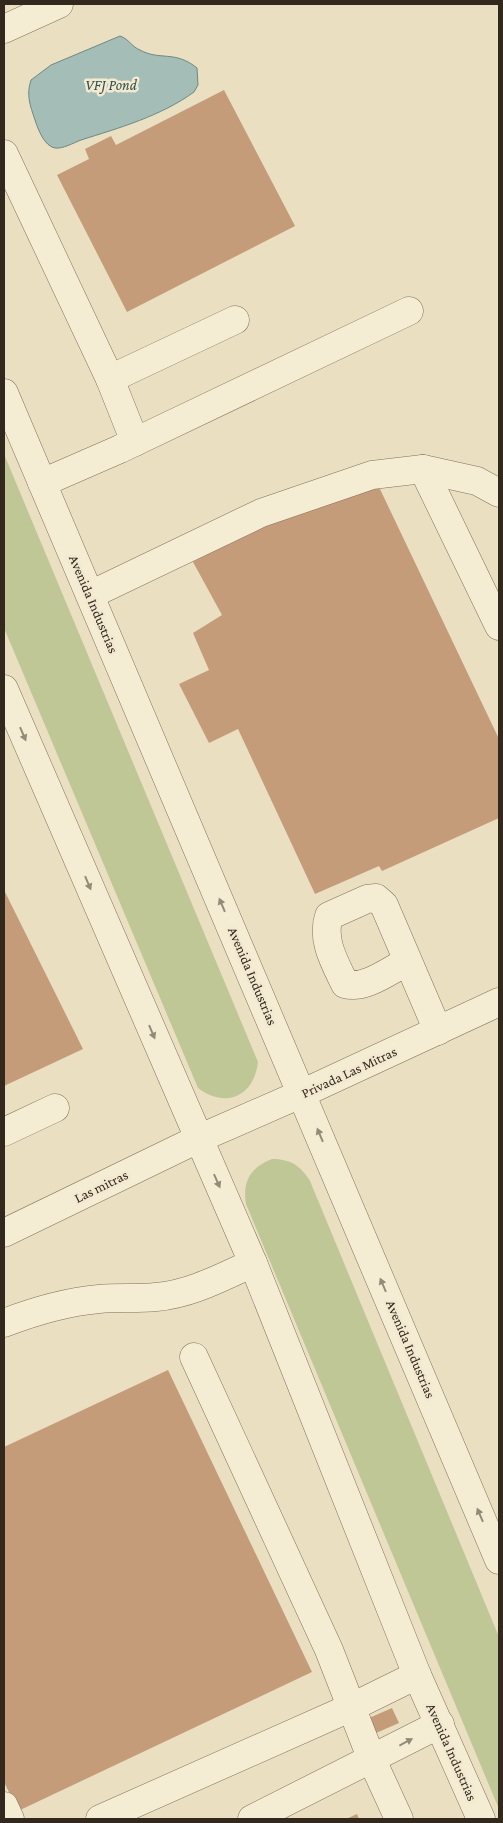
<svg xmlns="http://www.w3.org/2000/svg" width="503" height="1823" viewBox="0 0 503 1823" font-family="'Crimson Pro',serif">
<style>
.green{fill:#bfc796}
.water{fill:#a4bdb6;stroke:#6c8983}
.building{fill:#c59c7a}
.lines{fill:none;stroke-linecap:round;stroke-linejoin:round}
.minor-casing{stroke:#82715a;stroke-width:29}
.minor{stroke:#f5ecd4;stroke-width:28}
.oneway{fill:#948a78}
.labels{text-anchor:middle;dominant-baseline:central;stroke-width:5;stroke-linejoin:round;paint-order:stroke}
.street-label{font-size:14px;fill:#33281d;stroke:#f2e9d0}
.water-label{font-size:15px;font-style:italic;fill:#2e5150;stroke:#f2e9d0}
</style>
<rect width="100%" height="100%" fill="#eadfc1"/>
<g class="green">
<path d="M4,454L258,1062C254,1096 226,1109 198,1088L4,628Z"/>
<path d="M272,1159C290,1159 300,1165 310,1181L499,1637V1809L246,1204C242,1181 251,1167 272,1159Z"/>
</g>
<path class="water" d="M120,36C129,39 132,47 140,50C160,61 175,50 197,68L198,85L194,92C161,116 119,128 81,140C73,143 63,149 55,148C44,146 38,129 35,120C30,105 26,95 31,80L51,65Z"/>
<g class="building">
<path d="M224,90L295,226L127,312L57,175L89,159L85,149L111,136L116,145Z"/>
<path d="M356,482L379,487L499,739V818L382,871L379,866L315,894L238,729L209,743L179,684L209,670L193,633L222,615L193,562L213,550Z"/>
<path d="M4,890L83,1049L4,1086Z"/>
<path d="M168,1370L312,1672L18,1811L4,1782V1447Z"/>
<path d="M392,1708L399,1723L376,1733L369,1718Z"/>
<path d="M357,1814L359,1819H346Z"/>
</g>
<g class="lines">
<g class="minor-casing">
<g id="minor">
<path d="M4,29L59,4"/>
<path d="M4,154L110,379L135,442"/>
<path d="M110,379L235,320"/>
<path d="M4,393L499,1560"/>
<path d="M423,469L499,626"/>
<path d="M42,483L120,449L409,311"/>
<path d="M90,595L261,513L372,475L423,469L477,481L499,493"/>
<path d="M4,689L253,1263L417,1675L481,1819"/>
<path d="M408,961C390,970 365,990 345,984C335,963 321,940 329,916L367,899L376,898L384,905L438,1031"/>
<path d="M4,1132L55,1108"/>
<path d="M4,1233L198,1139L303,1093L499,1002"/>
<path d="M4,1323C35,1311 66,1302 99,1299C118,1297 137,1299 156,1297C191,1294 222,1277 253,1263"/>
<path d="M194,1357L329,1650L372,1760L399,1819"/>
<path d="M4,1806L10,1819"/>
<path d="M100,1819L352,1707L417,1675"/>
<path d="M252,1819L440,1724"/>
</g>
</g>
<use href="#minor" class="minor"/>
</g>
<defs><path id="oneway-solid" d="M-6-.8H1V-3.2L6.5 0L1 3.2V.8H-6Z" transform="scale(1.25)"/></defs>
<g class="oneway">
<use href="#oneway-solid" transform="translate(23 734) rotate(67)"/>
<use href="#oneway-solid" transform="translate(88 883) rotate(67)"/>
<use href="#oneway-solid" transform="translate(222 905) rotate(-113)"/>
<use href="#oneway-solid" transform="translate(152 1032) rotate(67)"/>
<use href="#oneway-solid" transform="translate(320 1135) rotate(-113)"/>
<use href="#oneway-solid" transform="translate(217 1181) rotate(66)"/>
<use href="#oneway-solid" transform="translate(383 1285) rotate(-113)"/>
<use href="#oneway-solid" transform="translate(480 1515) rotate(-113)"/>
<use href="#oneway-solid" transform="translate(406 1742) rotate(-28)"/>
</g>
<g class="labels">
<g class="street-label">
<text transform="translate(94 604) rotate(67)">Avenida Industrias</text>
<text transform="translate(253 976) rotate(67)">Avenida Industrias</text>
<text transform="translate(349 1072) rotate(-25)">Privada Las Mitras</text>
<text transform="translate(101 1186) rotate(-26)">Las mitras</text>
<text transform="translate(411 1349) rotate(67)">Avenida Industrias</text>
<text transform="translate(452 1752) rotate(66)">Avenida Industrias</text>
</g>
<g class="water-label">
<text x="111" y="85">VFJ Pond</text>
</g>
</g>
<rect width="503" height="1823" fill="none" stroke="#33281d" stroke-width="10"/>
</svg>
